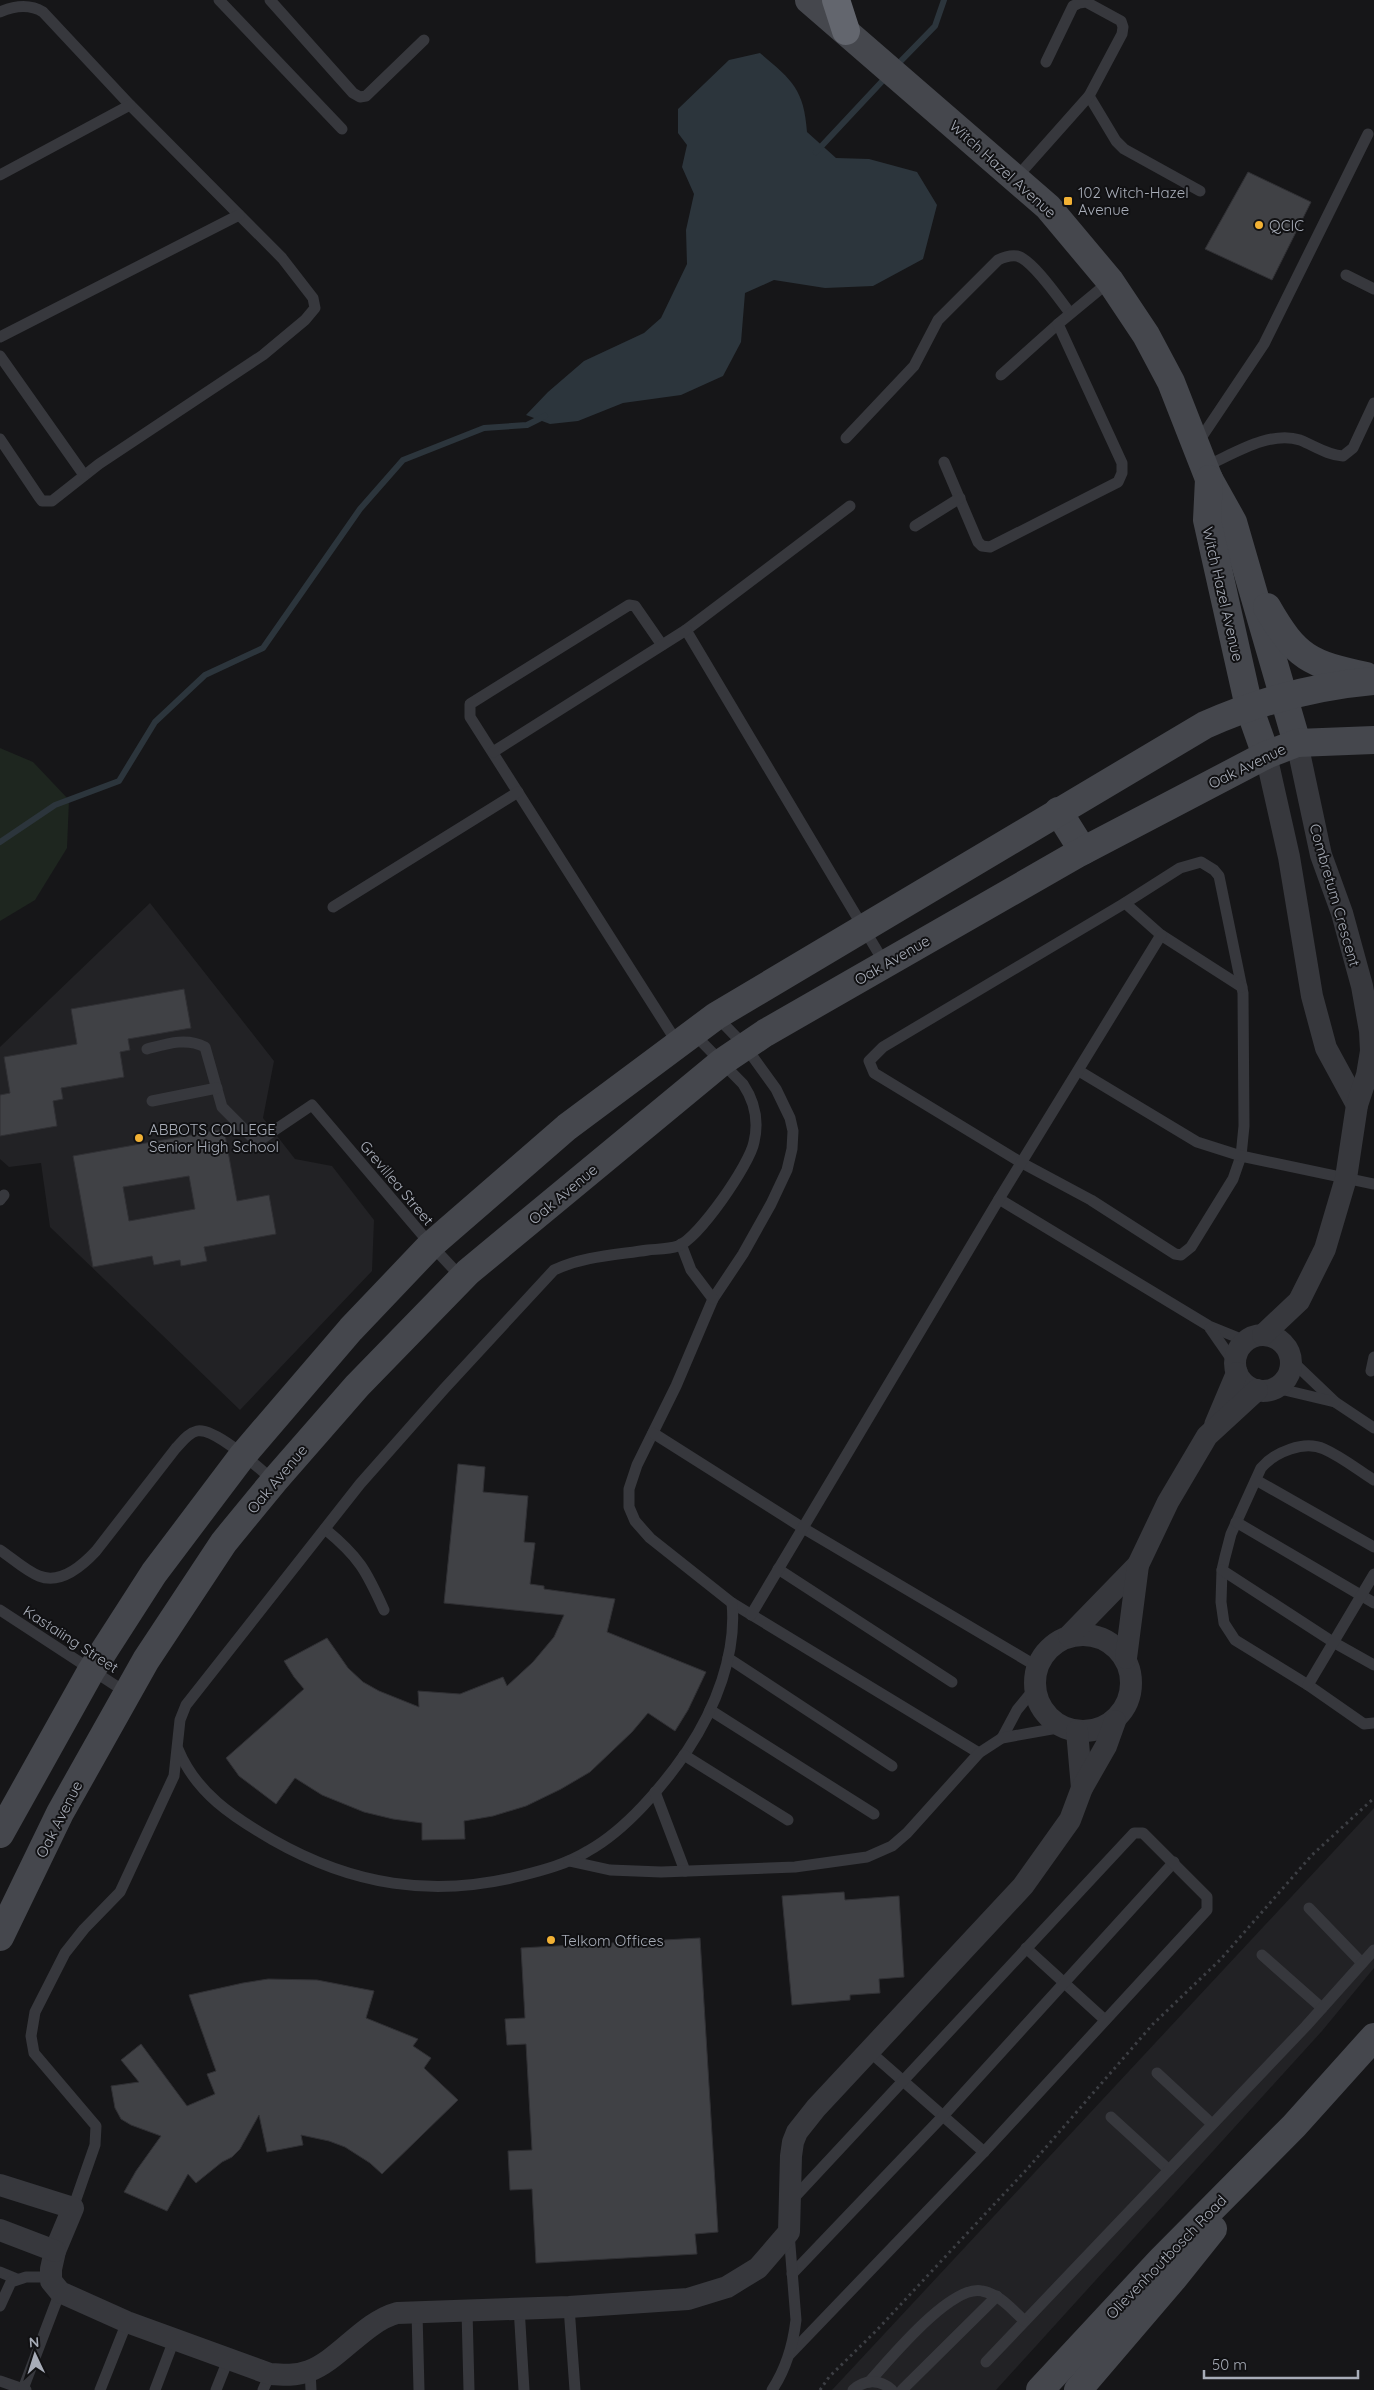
<svg xmlns="http://www.w3.org/2000/svg" width="1374" height="2390" viewBox="0 0 1374 2390" font-family="Quicksand,sans-serif">
<style>
.built{fill:#222225}
.green{fill:#1e261f}
.water{fill:#2c353c}
.lines{fill:none;stroke-linecap:round;stroke-linejoin:round}
.stream{stroke:#2c353c;stroke-width:6}
.building{fill:#404145;stroke:#303034;fill-rule:evenodd}
.path{stroke:#3d3f44;stroke-width:3;stroke-dasharray:2.5 4;stroke-linecap:butt}
.lane{stroke:#37383d;stroke-width:11}
.street{stroke:#37383d;stroke-width:22}
.secondary{stroke:#45474d;stroke-width:28}
.highway{stroke:#63666e;stroke-width:28}
.poi-dot{fill:#f2b134;stroke:#111113;stroke-width:2}
.labels{text-anchor:middle;dominant-baseline:central;stroke-width:4;stroke-linejoin:round;paint-order:stroke}
.street-label{font-size:15px;fill:#a8adb8;stroke:#111113}
.poi-label{font-size:15px;fill:#a8adb8;stroke:#111113;text-anchor:start}
</style>
<rect width="100%" height="100%" fill="#161618"/>
<g class="built">
<path d="M150,903L274,1061L263,1118L295,1159L332,1166L374,1220L372,1271L240,1410L50,1227L41,1163L9,1167L0,1159V1047Z"/>
<path d="M1374,1808V1968L1322,2031L996,2390H832Z"/>
</g>
<path class="green" d="M0,748L33,762L69,800L67,848L35,900L0,921Z"/>
<path class="water" d="M760,53C792,80 804,89 807,132L836,158L869,159L917,172L937,205L923,259L873,286L825,288L774,280L745,293L741,342L723,376L681,395L623,403L578,421L550,424L526,415L548,392L584,361L644,333L661,318L687,264L686,230L694,194L682,167L687,145L678,133V109L729,60Z"/>
<g class="lines">
<g class="stream">
<path d="M896,66L935,26L944,0"/>
<path d="M816,152L888,75"/>
<path d="M0,842L55,805L119,781L155,722L205,675L263,648L360,509L403,460L484,428L527,425L545,416"/>
</g>
</g>
<g class="building">
<path d="M1248,172L1311,202L1272,280L1205,249Z"/>
<path d="M184,989L191,1028L128,1039L130,1050L120,1052L124,1077L61,1088L63,1099L53,1101L57,1126L0,1136V1095L10,1093L4,1057L77,1044L71,1009Z"/>
<path d="M224,1129L237,1201L269,1195L276,1234L204,1247L207,1261L181,1266L180,1260L154,1265L152,1256L93,1267L73,1156ZM189,1176L195,1209L129,1221L123,1187Z"/>
<path d="M458,1464L485,1467L483,1492L528,1496L524,1542L535,1543L530,1584L544,1586V1589L615,1599L607,1632L706,1672L688,1710L675,1731L648,1713L632,1732L590,1772L561,1789L526,1806L493,1816L464,1821L465,1839L422,1840V1823L393,1819L364,1812L322,1795L295,1778L276,1804L239,1776L226,1758L304,1689L294,1677L284,1661L327,1638L348,1668L363,1682L379,1691L419,1707L418,1691L460,1694L503,1677L507,1686L533,1662L554,1637L564,1615L444,1603Z"/>
<path d="M844,1892L845,1900L899,1896L904,1977L879,1979L880,1993L850,1995V2000L792,2005L782,1896Z"/>
<path d="M700,1938L718,2232L695,2234L697,2254L536,2263L532,2189L510,2190L508,2151L532,2150L526,2044L507,2045L505,2019L525,2018L521,1948Z"/>
<path d="M268,1979L317,1980L374,1991L366,2018L418,2039L413,2046L431,2058L424,2068L458,2100L382,2174L370,2163L345,2147L329,2141L301,2135L303,2145L267,2152L259,2115L240,2149L232,2157L222,2162L196,2183L188,2174L167,2211L124,2192L136,2171L161,2136L131,2125L121,2119L115,2108L111,2086L139,2082L121,2060L141,2044L187,2106L215,2094L207,2074L216,2071L189,1995L243,1983Z"/>
</g>
<g class="lines">
<path class="path" d="M820,2390L829,2377L876,2331L1028,2168L1153,2024L1220,1960L1312,1855L1374,1798"/>
<g class="lane">
<path d="M219,0L342,129"/>
<path d="M270,0L353,93L360,97L366,96L424,40"/>
<path d="M0,12C14,6 30,4 43,12L130,105L282,258L313,298L315,308L305,320L263,355L99,464L52,501H42L39,497L0,439"/>
<path d="M1089,96L1116,141L1124,149L1200,191"/>
<path d="M0,175L130,105"/>
<path d="M1016,178L1089,96L1122,34L1123,27L1121,21L1086,2L1079,3L1073,6L1046,62"/>
<path d="M1346,275L1374,289"/>
<path d="M0,337L239,215"/>
<path d="M0,356L84,475"/>
<path d="M1001,375L1058,324"/>
<path d="M846,438L914,366L938,320L998,260C1004,257 1009,255 1017,256C1032,259 1060,300 1070,313"/>
<path d="M1197,444L1264,344L1368,134"/>
<path d="M944,462L978,542L982,546L990,547L1118,482L1122,473V463L1058,324L1110,281"/>
<path d="M1204,467C1232,455 1269,430 1300,440C1315,446 1327,455 1343,456L1353,448L1374,403"/>
<path d="M850,506L686,630L885,964"/>
<path d="M915,526L960,498"/>
<path d="M662,645L635,606L629,605L470,704V717L678,1044"/>
<path d="M493,752L686,630"/>
<path d="M1201,862L1214,870L1219,876L1243,993L1244,1126L1241,1156L1233,1179L1191,1247L1181,1255L1175,1254L1091,1200L1022,1163L874,1073L869,1061L883,1047L1125,903L1180,868Z"/>
<path d="M1125,903L1161,935L1242,987"/>
<path d="M333,907L518,792"/>
<path d="M716,1016L745,1046L776,1089L790,1118L793,1131L792,1149L787,1170L771,1204L743,1254L713,1299L676,1386L637,1465L629,1489V1507L635,1521L650,1538L732,1603L979,1753"/>
<path d="M147,1049C166,1044 186,1037 205,1047L222,1107L254,1139L263,1138L312,1105L431,1245L462,1278"/>
<path d="M1079,1071L1197,1142L1241,1156L1374,1184"/>
<path d="M152,1101L217,1088"/>
<path d="M999,1199L1209,1326L1246,1341"/>
<path d="M0,1200L4,1195"/>
<path d="M681,1244L691,1270L713,1299"/>
<path d="M1210,1328L1235,1364"/>
<path d="M1291,1360L1335,1402L1374,1428"/>
<path d="M1371,1371L1374,1357"/>
<path d="M1276,1388L1335,1402"/>
<path d="M653,1433L803,1528L1038,1667"/>
<path d="M1256,1480L1374,1547"/>
<path d="M1374,1480C1358,1470 1342,1457 1324,1449C1304,1440 1275,1452 1261,1468L1231,1534L1225,1557L1222,1570L1221,1602L1224,1623L1235,1640L1308,1685L1364,1724L1374,1723"/>
<path d="M1236,1522L1374,1603"/>
<path d="M325,1529C359,1557 366,1570 384,1610"/>
<path d="M0,1550C12,1558 26,1571 39,1576C61,1585 83,1565 96,1551L176,1448C182,1442 188,1433 197,1431C215,1427 260,1469 274,1481"/>
<path d="M778,1569L952,1682"/>
<path d="M1222,1570L1333,1642L1374,1665"/>
<path d="M0,1610L127,1693"/>
<path d="M751,1615L999,1199L1161,935"/>
<path d="M728,1658L892,1766"/>
<path d="M1308,1685L1374,1574"/>
<path d="M710,1710L874,1814"/>
<path d="M1002,1738L1017,1710L1035,1688"/>
<path d="M178,1749C196,1793 233,1817 273,1840C352,1885 432,1898 520,1876C544,1870 567,1864 588,1851C626,1830 663,1786 687,1751C715,1709 737,1654 732,1603"/>
<path d="M684,1755L788,1820"/>
<path d="M655,1792L685,1871"/>
<path d="M569,1861L610,1870L661,1872L795,1867L867,1857L892,1846L907,1833L979,1753L1002,1738L1063,1727"/>
<path d="M1309,1908L1362,1963"/>
<path d="M1026,1948L1105,2020"/>
<path d="M1262,1955L1322,2008"/>
<path d="M869,2051L984,2152"/>
<path d="M1157,2073L1212,2124"/>
<path d="M1111,2117L1169,2170"/>
<path d="M73,2208L95,2145L96,2126L34,2053L31,2036L35,2012L65,1953L84,1929L120,1892L174,1776L180,1720L186,1705L360,1484L444,1389L554,1270C584,1256 616,1255 648,1250C658,1249 669,1249 678,1246C699,1238 750,1164 754,1142C759,1121 755,1102 743,1084L693,1033"/>
<path d="M0,2272L17,2279"/>
<path d="M792,2274L943,2116L1174,1862"/>
<path d="M0,2306L11,2282L26,2277H50"/>
<path d="M519,2307L524,2390"/>
<path d="M569,2307L575,2390"/>
<path d="M467,2311L469,2390"/>
<path d="M417,2313L419,2390"/>
<path d="M790,2354L984,2152L1207,1910V1897L1143,1833H1134L792,2200"/>
<path d="M986,2362L1306,2026L1374,1950"/>
<path d="M310,2371L311,2390"/>
<path d="M0,2381L26,2390"/>
<path d="M869,2382C890,2359 951,2284 982,2291C1000,2294 1012,2310 1025,2321"/>
<path d="M23,2389L60,2292"/>
<path d="M100,2390L127,2322"/>
<path d="M155,2390L174,2340"/>
<path d="M216,2390L228,2360"/>
<path d="M263,2390L270,2374"/>
<path d="M772,2390C786,2369 793,2345 796,2320L789,2233"/>
<path d="M853,2390C865,2379 880,2379 892,2390"/>
<path d="M902,2390L997,2296"/>
</g>
<g class="street">
<path d="M1266,755L1289,857L1312,996L1326,1048L1357,1105"/>
<circle cx="1263" cy="1363" r="28"/>
<path d="M1263,1335L1299,1301L1325,1249L1346,1178L1357,1105L1367,1075L1371,1051L1370,1031L1362,986L1342,913L1321,855L1297,743"/>
<path d="M1215,1425L1237,1373"/>
<circle cx="1083" cy="1683" r="48"/>
<path d="M1069,1636L1138,1565"/>
<path d="M1126,1658L1138,1565L1168,1502L1207,1436L1257,1390"/>
<path d="M1077,1731L1082,1788"/>
<path d="M0,2185L73,2208L55,2251L51,2269V2281L60,2292L127,2322L270,2374C283,2375 296,2376 309,2371C339,2360 364,2322 397,2313L569,2307L688,2299L727,2287L758,2268L789,2232L791,2156L793,2142L797,2132L816,2108L1023,1886L1070,1820L1082,1788L1106,1746L1115,1721"/>
<path d="M0,2230L55,2251"/>
</g>
<g class="secondary">
<path d="M809,0L1048,207L1110,281L1146,335L1171,382L1209,479L1233,522L1297,743"/>
<path d="M1209,479L1207,520L1249,707L1266,755"/>
<path d="M1267,607C1296,658 1310,664 1366,676"/>
<path d="M1058,811L1083,851"/>
<path d="M0,1834L91,1671L154,1573L243,1455L351,1329L431,1245L567,1127L716,1016L1205,725C1259,701 1315,686 1374,681"/>
<path d="M0,1937L60,1813L146,1660L224,1542L274,1481L357,1386L468,1272L722,1062L765,1033L1077,854L1266,755L1297,743L1374,740"/>
<path d="M1040,2390L1162,2259L1294,2126L1374,2037"/>
<path d="M1078,2390L1173,2279L1213,2229"/>
</g>
<path class="highway" d="M836,0L846,31"/>
</g>
<g class="poi-dot">
<rect x="1063" y="196" width="10" height="10" rx="2.5"/>
<circle cx="1259" cy="225" r="5"/>
<circle cx="139" cy="1138" r="5"/>
<circle cx="551" cy="1940" r="5"/>
</g>
<g class="labels">
<g class="street-label">
<text transform="translate(1003 169) rotate(42)">Witch Hazel Avenue</text>
<text transform="translate(1223 594) rotate(77)">Witch Hazel Avenue</text>
<text transform="translate(1247 766) rotate(-26)">Oak Avenue</text>
<text transform="translate(1335 895) rotate(74)">Combretum Crescent</text>
<text transform="translate(892 960) rotate(-30)">Oak Avenue</text>
<text transform="translate(397 1183) rotate(50)">Grevillea Street</text>
<text transform="translate(563 1194) rotate(-40)">Oak Avenue</text>
<text transform="translate(277 1479) rotate(-50)">Oak Avenue</text>
<text transform="translate(71 1639) rotate(33)">Kastaiing Street</text>
<text transform="translate(59 1819) rotate(-63)">Oak Avenue</text>
<text transform="translate(1166 2257) rotate(-46)">Olievenhoutbosch Road</text>
</g>
<g class="poi-label">
<text x="1078" y="192">102 Witch-Hazel<tspan x="1078" dy="17">Avenue</tspan></text>
<text x="1269" y="225">QCIC</text>
<text x="149" y="1129">ABBOTS COLLEGE<tspan x="149" dy="17">Senior High School</tspan></text>
<text x="561" y="1940">Telkom Offices</text>
</g>
</g>
<g transform="translate(35 2355) rotate(356)" stroke="#111113" stroke-width="4" paint-order="stroke">
<path d="M0-4L9 19L0 12L-9 19Z" fill="#a8adb8"/>
<text y="-8" font-size="14" font-weight="bold" text-anchor="middle" fill="#a8adb8">N</text>
</g>
<path d="M1204 2370v8h154v-8" fill="none" stroke="#a8adb8" stroke-width="2.5"/>
<text x="1212" y="2370" font-size="15" fill="#a8adb8" stroke="#111113" stroke-width="4" paint-order="stroke">50 m</text>
</svg>
